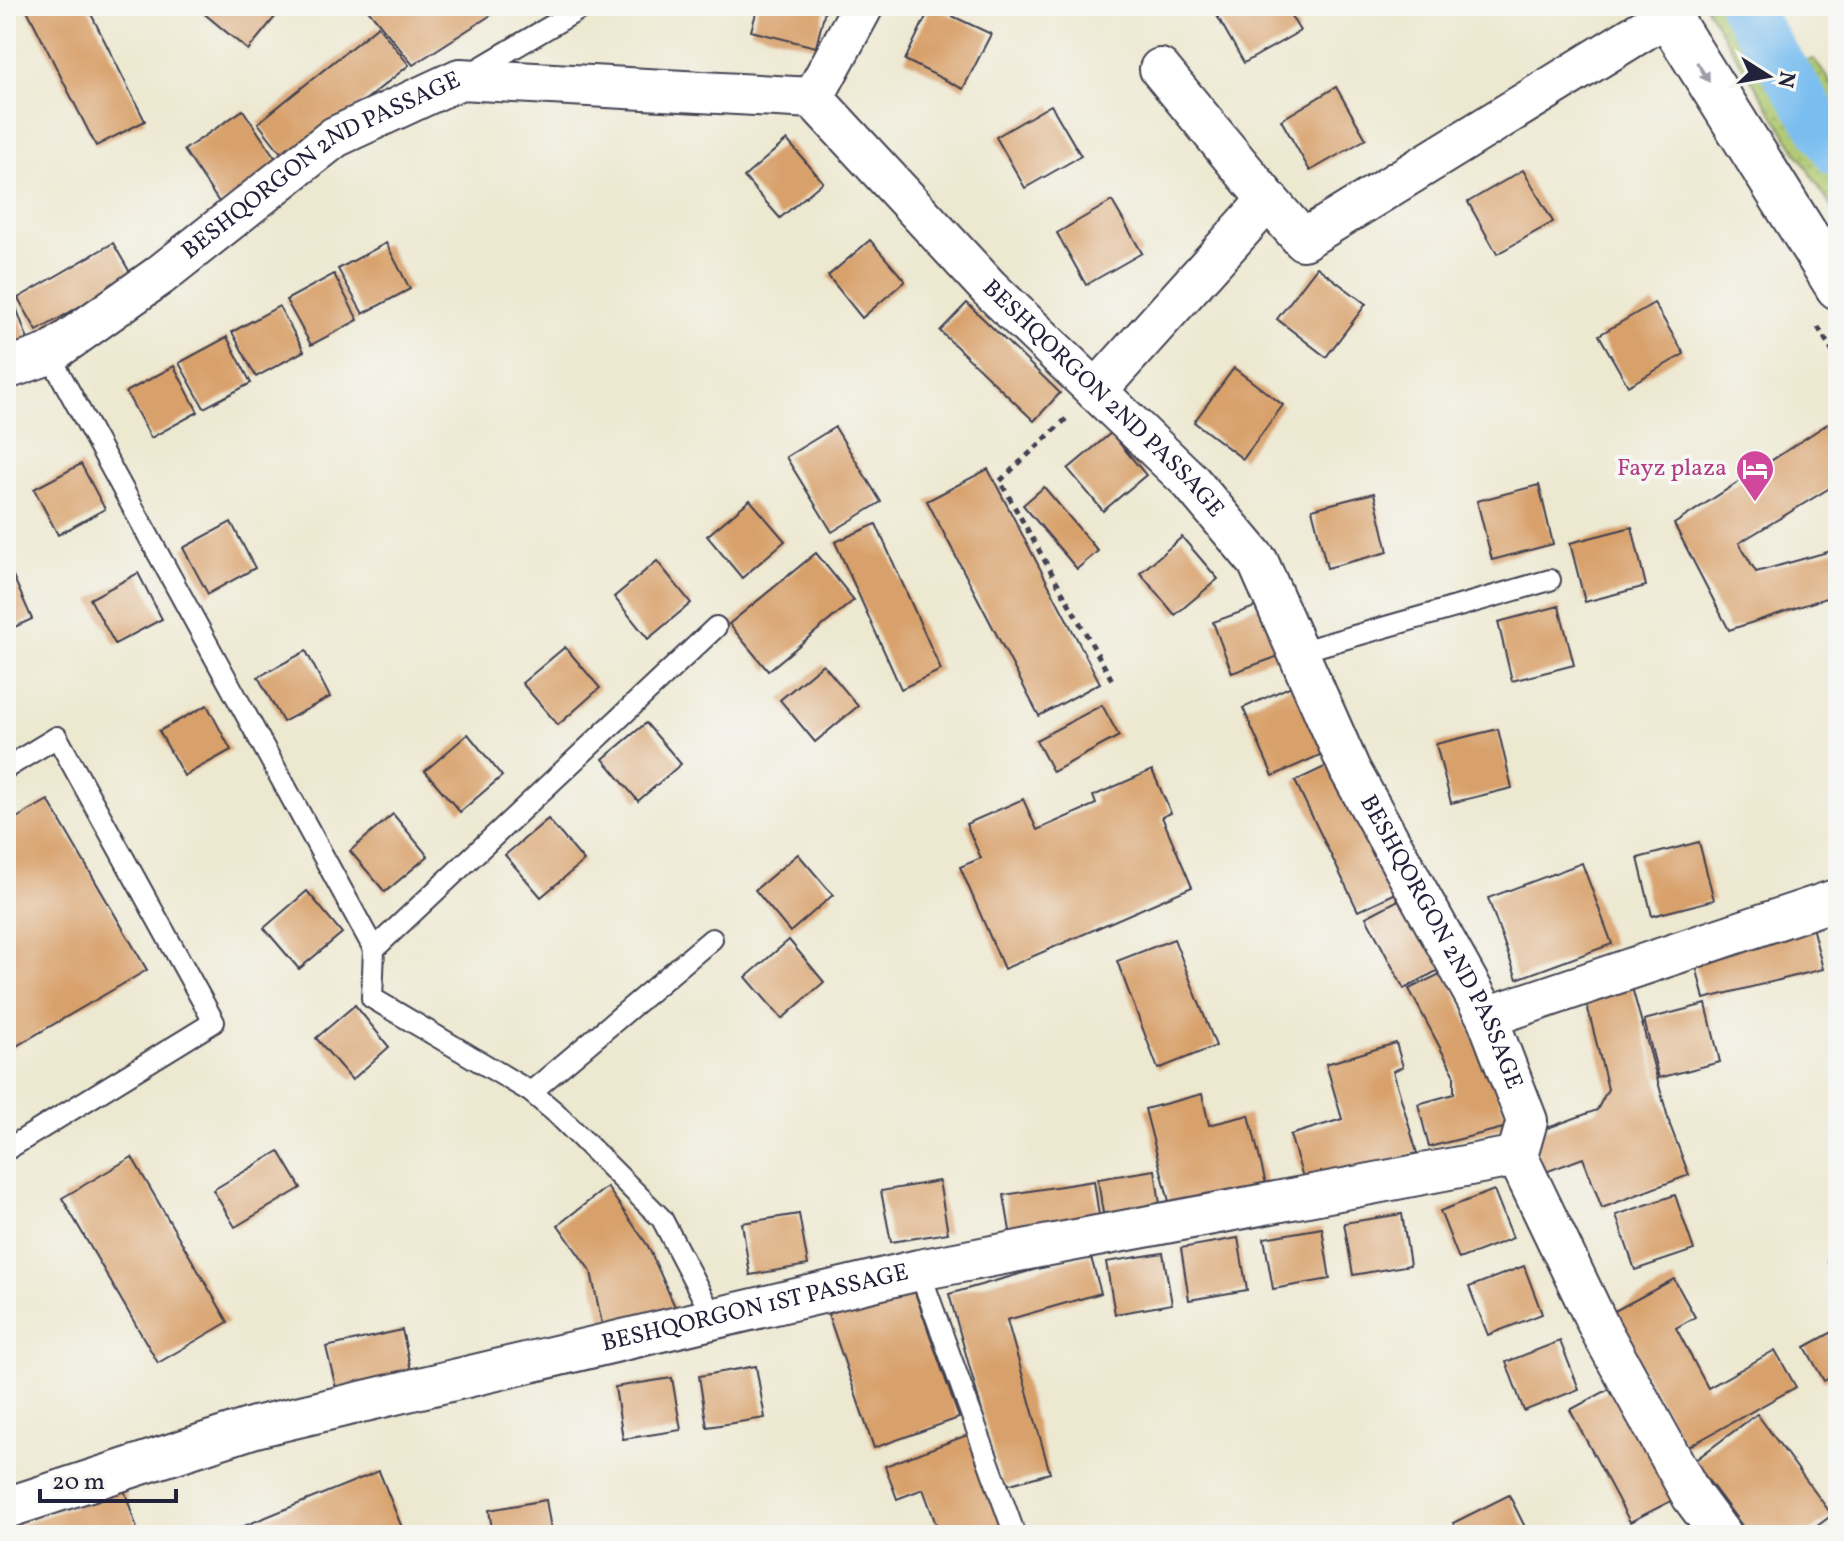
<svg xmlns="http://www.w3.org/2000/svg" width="1844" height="1541" viewBox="0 0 1844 1541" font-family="Vollkorn,serif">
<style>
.grass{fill:url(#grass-dots);stroke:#687554;stroke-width:2}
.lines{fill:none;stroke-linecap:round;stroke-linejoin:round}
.canal{stroke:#7abef0;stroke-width:48}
.building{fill:#d8a06b}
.lane-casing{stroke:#404051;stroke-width:24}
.street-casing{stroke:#404051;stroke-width:44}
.secondary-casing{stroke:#404051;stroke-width:48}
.path{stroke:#404051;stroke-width:5;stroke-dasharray:6 6;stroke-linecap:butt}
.lane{stroke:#fff;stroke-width:20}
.street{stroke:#fff;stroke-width:40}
.secondary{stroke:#fff;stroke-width:44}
.oneway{fill:#9c9ca7}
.labels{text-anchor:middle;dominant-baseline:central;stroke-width:8;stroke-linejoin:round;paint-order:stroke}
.street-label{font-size:24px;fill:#22223b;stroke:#f6f6f2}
.hotel-label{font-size:24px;fill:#b23c85;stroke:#f6f6f2;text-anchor:end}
</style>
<defs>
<pattern id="grass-dots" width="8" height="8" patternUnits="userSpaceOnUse" patternTransform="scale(2)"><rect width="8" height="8" fill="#aec86e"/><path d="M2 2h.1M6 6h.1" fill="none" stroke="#95ac60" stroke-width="1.8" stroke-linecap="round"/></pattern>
</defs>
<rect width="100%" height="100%" fill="#f6f6f2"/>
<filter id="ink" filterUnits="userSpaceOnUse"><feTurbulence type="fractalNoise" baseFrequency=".0125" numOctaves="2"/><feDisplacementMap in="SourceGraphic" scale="16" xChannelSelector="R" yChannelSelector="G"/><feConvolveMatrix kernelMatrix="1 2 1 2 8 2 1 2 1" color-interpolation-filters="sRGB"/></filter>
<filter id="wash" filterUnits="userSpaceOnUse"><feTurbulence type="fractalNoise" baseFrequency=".006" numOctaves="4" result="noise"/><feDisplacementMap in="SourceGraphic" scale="32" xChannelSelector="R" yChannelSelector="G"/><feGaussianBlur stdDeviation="1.8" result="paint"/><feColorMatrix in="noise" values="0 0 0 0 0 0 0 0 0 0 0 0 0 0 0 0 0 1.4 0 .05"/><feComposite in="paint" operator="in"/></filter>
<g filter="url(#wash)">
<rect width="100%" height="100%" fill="#ede8d0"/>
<path class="grass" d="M1705,6H1737L1776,66L1814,59L1838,93V218Z"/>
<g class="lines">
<path class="canal" d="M1743,6L1838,153"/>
</g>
<g id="blocks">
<g class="building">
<path d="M25,6H87L145,121L96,146Z"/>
<path d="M195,6H284L248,50Z"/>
<path d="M365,6H505L413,65Z"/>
<path d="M758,6H826L816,47L751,31Z"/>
<path d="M931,6L991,34L963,89L905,60Z"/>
<path d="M1225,6H1285L1300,31L1244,63L1215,12Z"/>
<path d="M378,26L409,65L288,162L258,123Z"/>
<path d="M1336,87L1366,139L1310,171L1281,120Z"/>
<path d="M1051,105L1081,156L1025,188L996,137Z"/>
<path d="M243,110L280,165L221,205L184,150Z"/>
<path d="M787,140L823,182L780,218L744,177Z"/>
<path d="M1523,170L1553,222L1497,254L1468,202Z"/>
<path d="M1112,201L1142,253L1086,285L1057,233Z"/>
<path d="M870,240L905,281L862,318L828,276Z"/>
<path d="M113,243L132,276L37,331L18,298Z"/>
<path d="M386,243L410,289L363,314L338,269Z"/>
<path d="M1317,267L1366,304L1326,357L1277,319Z"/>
<path d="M334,274L358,320L311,345L286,300Z"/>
<path d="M6,279L29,343L6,352Z"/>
<path d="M967,303L1060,393L1034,421L940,331Z"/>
<path d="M1654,303L1684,354L1628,386L1599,335Z"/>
<path d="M279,306L304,351L256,377L232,332Z"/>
<path d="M227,337L251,383L204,408L179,363Z"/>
<path d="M174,366L198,412L151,438L126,392Z"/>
<path d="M1234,368L1283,405L1243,459L1194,422Z"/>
<path d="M1838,417V483L1739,543L1756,572L1838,549V594L1729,630L1674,524Z"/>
<path d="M835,427L881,502L832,532L786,457Z"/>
<path d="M1111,433L1146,475L1103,511L1068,469Z"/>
<path d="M81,464L105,509L58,535L34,489Z"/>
<path d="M988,469L1100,683L1039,716L927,501Z"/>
<path d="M1539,485L1553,544L1492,560L1477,501Z"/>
<path d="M1044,487L1098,551L1077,569L1023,505Z"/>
<path d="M1374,493L1388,552L1327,568L1312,509Z"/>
<path d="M750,500L785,541L742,578L707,536Z"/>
<path d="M231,522L255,568L208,594L183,548Z"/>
<path d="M876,524L941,670L901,689L835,542Z"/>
<path d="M1632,527L1646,586L1585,602L1570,543Z"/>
<path d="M1182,537L1218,579L1175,615L1140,573Z"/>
<path d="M816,553L854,600L768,671L729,624Z"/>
<path d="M6,560L32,619L6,631Z"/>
<path d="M657,561L691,603L648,639L614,597Z"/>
<path d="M138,573L162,619L115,644L90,599Z"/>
<path d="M1263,604L1282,655L1232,673L1213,622Z"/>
<path d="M1559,606L1574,665L1512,681L1498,622Z"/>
<path d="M565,647L600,688L558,725L522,683Z"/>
<path d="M306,651L330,697L283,722L258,677Z"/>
<path d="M823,664L858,706L815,742L780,700Z"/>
<path d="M1298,683L1329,751L1273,776L1243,708Z"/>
<path d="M207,705L231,750L184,776L159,731Z"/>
<path d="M1102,705L1119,736L1053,772L1036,740Z"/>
<path d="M646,723L681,764L638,801L603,759Z"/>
<path d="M1498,729L1512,788L1451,803L1436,744Z"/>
<path d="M468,734L502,776L460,812L425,771Z"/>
<path d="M1333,763L1396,893L1358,911L1295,781Z"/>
<path d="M1152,770L1171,813L1162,817L1192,887L1004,969L960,867L981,858L966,824L1023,799L1037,830L1096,804L1093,796Z"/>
<path d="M48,800L147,970L6,1052V824Z"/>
<path d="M393,814L428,856L385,892L350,851Z"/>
<path d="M548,819L584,861L541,897L505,855Z"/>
<path d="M1699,842L1714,900L1652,916L1638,858Z"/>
<path d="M798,854L833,895L790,932L755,890Z"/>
<path d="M1582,863L1612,944L1517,979L1488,898Z"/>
<path d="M307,891L342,933L299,969L264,928Z"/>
<path d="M1406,896L1444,967L1404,989L1366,917Z"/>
<path d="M1811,923L1823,969L1704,999L1693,953Z"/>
<path d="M1174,939L1216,1046L1158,1069L1117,961Z"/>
<path d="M789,940L824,982L782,1019L746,977Z"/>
<path d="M1446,971L1511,1126L1429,1147L1418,1104L1454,1094V1074L1409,989Z"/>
<path d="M1631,984L1670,1125L1689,1175L1602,1208L1583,1158L1543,1173L1534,1133L1597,1110L1608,1089L1585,997Z"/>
<path d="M1706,1004L1720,1062L1659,1078L1644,1020Z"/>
<path d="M355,1005L389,1047L352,1080L316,1038Z"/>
<path d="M1396,1043L1403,1067L1393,1071L1417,1153L1306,1187L1290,1135L1342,1119L1326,1064Z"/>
<path d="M1202,1094L1209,1125L1249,1115L1266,1184L1171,1209L1145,1109Z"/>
<path d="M279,1151L301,1188L235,1227L213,1190Z"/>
<path d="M132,1157L228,1322L158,1363L62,1198Z"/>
<path d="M1155,1170L1161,1211L1104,1220L1098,1179Z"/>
<path d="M939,1181L948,1233L891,1242L881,1191Z"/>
<path d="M1094,1181L1100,1223L1011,1237L1004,1195Z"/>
<path d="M607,1187L648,1246L676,1309L604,1333L591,1272L558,1225Z"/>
<path d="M1494,1190L1513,1238L1459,1259L1440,1211Z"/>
<path d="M1675,1195L1694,1250L1635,1270L1616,1215Z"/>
<path d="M799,1214L808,1265L750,1275L742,1223Z"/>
<path d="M1402,1214L1410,1265L1353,1275L1344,1223Z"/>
<path d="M1322,1228L1330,1279L1273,1289L1264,1238Z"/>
<path d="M1238,1238L1247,1290L1189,1300L1181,1248Z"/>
<path d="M1163,1253L1172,1304L1115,1314L1106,1262Z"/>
<path d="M1090,1254L1101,1293L1007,1320L1050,1473L1003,1486L949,1294Z"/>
<path d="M1838,1256V1281L1828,1262Z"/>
<path d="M1524,1266L1542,1314L1488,1335L1469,1287Z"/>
<path d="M1674,1279L1695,1317L1676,1328L1708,1388L1775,1350L1796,1387L1686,1448L1611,1313Z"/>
<path d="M912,1284L959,1418L874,1448L828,1314Z"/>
<path d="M1838,1329V1373L1824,1381L1805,1347Z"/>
<path d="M402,1330L413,1379L338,1396L326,1347Z"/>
<path d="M1560,1341L1579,1389L1524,1411L1506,1362Z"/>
<path d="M756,1366L765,1418L707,1427L699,1376Z"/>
<path d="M672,1378L681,1430L623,1439L615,1387Z"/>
<path d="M1613,1387L1673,1500L1630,1522L1570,1410Z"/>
<path d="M1757,1414L1832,1515L1805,1535H1749L1694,1461Z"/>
<path d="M970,1434L1008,1535H940L923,1489L897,1499L885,1466Z"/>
<path d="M379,1471L405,1535H222Z"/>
<path d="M124,1489L139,1535H12L10,1528Z"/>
<path d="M1509,1495L1529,1535H1459L1453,1523Z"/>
<path d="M546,1500L552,1535H493L489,1510Z"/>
</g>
</g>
</g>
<g filter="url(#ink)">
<use href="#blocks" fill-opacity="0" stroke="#404051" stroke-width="2"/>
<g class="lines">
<g class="lane-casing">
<g id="lane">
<path d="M471,73L585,6"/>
<path d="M49,354L374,949"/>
<path d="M1298,652L1550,580"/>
<path d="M6,768L57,737L214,1022L6,1150"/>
<path d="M531,1092L712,939"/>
<path d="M919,1270L1015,1535"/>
<path d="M714,1319L662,1219L556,1113L531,1092L372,998L374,949L716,627"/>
</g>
</g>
<g class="street-casing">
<g id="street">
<path d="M1160,69L1268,200"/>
<path d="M813,98L863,6"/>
<path id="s1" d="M6,369L49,354L159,276L335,137L460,79L813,98L989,288L1191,482L1258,562L1350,770L1487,1017L1527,1121L1517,1156L1600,1329L1692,1496L1721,1535"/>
<path d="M1096,391L1268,200L1303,240L1668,15"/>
<path d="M1487,1017L1838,899"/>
<path id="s2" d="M6,1508L255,1427L919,1270L1517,1156"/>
</g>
</g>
<g class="secondary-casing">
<path id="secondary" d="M1662,6L1838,287"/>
</g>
<g class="path">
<path d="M1818,327L1838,361"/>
<path d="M1066,419L1000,481L1112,680"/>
</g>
<use href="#lane" class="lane"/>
<use href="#street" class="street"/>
<use href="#secondary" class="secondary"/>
</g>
<defs><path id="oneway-solid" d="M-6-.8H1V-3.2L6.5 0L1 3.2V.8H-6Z" transform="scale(2)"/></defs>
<use class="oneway" href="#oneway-solid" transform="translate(1703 72) rotate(58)"/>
</g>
<defs>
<g id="hotel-pin" transform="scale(2)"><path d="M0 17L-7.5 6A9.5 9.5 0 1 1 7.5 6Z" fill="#d1479c" stroke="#f6f6f2"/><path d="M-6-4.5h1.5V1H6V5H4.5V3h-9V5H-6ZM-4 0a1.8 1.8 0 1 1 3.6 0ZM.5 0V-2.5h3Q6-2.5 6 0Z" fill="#fff"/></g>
</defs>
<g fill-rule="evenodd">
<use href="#hotel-pin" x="1755" y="469"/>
</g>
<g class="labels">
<g class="street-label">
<text stroke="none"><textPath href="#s1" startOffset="378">BESHQORGON 2ND PASSAGE</textPath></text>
<text stroke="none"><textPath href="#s1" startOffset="1314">BESHQORGON 2ND PASSAGE</textPath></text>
<text stroke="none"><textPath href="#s1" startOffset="1962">BESHQORGON 2ND PASSAGE</textPath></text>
<text stroke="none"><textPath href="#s2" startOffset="776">BESHQORGON 1ST PASSAGE</textPath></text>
</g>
<g class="hotel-label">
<text x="1727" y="469">Fayz plaza</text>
</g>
</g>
<rect width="1844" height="1541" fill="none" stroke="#f6f6f2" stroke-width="32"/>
<g transform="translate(1768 76) rotate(101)" stroke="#f6f6f2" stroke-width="6" paint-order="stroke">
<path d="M0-6L14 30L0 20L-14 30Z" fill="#22223b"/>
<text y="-12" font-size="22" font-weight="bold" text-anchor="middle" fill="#22223b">N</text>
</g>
<path d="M40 1489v12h136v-12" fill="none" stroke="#22223b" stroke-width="4"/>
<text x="52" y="1489" font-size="24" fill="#22223b" stroke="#f6f6f2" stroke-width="6" paint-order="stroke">20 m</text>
</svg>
